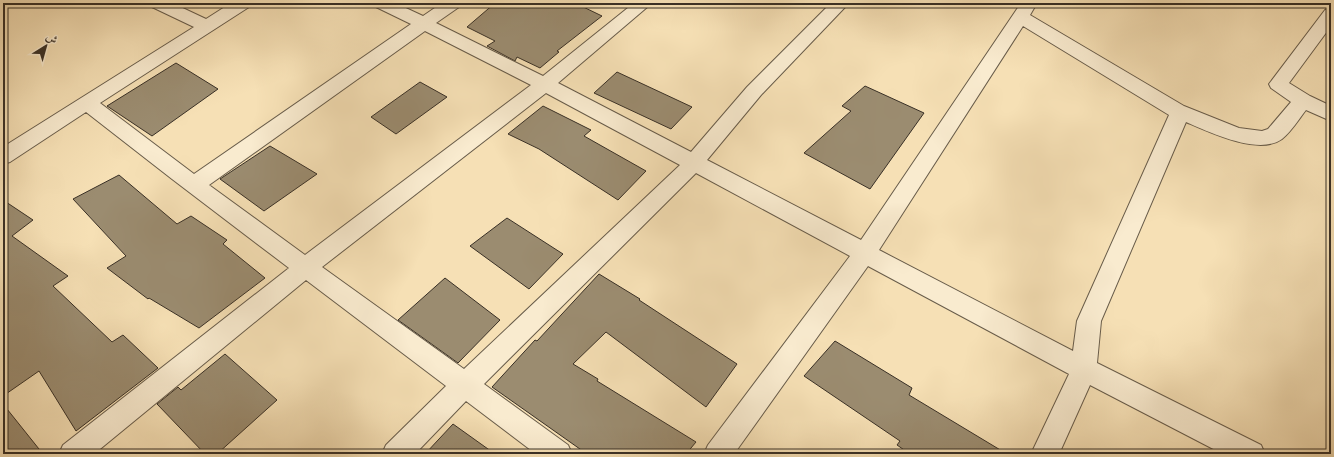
<svg xmlns="http://www.w3.org/2000/svg" width="1334" height="457" viewBox="0 0 1334 457" font-family="'IM FELL Great Primer',Amiri,serif">
<style>
.building{fill:#9b8c70;stroke:#393026}
.lines{fill:none;stroke-linecap:round;stroke-linejoin:round}
.minor-casing{stroke:#685c4a;stroke-width:2}
.minor{fill:#f9ebcf;fill-rule:evenodd}
</style>
<rect width="100%" height="100%" fill="#f6e0b5"/>
<filter id="stains"><feTurbulence type="fractalNoise" baseFrequency=".005" numOctaves="4"/><feColorMatrix values="0 0 0 0 .2 0 0 0 0 .09 0 0 0 0 .02 0 0 0 .5 -.17"/></filter>
<radialGradient id="worn" r=".72"><stop offset=".6" stop-color="#630" stop-opacity="0"/><stop offset="1" stop-color="#630" stop-opacity=".3"/></radialGradient>
<g class="building">
<path d="M495,3H575L602,16L557,51L559,52L540,68L517,57L515,61L487,46L495,41L467,27Z"/>
<path d="M176,63L218,89L152,136L107,106Z"/>
<path d="M617,72L692,107L671,129L594,93Z"/>
<path d="M420,82L447,97L396,134L371,117Z"/>
<path d="M865,86L924,113L870,189L804,153L851,111L842,106Z"/>
<path d="M543,106L591,130L584,136L646,171L618,200L539,149L508,134Z"/>
<path d="M270,146L317,174L264,211L220,179Z"/>
<path d="M119,175L177,224L191,216L227,240L223,244L265,278L199,328L149,298L148,299L107,268L126,256L73,199Z"/>
<path d="M3,200L33,220L12,236L68,276L53,286L112,342L123,335L158,368L76,431L39,371L3,396Z"/>
<path d="M507,218L563,254L529,289L470,246Z"/>
<path d="M599,274L640,299L639,300L737,364L706,407L606,332L573,364L598,379L597,381L696,442L686,454H587L492,387L535,340L537,341Z"/>
<path d="M445,278L500,320L458,363L398,320Z"/>
<path d="M835,341L912,388L909,395L1007,454H910L897,445L900,441L804,376Z"/>
<path d="M225,354L277,400L217,454H205L157,404L178,387L181,390Z"/>
<path d="M3,404L43,454H3Z"/>
<path d="M453,424L495,454H425Z"/>
</g>
<g class="lines">
<g class="minor-casing">
<path id="minor" d="M150,3H172L206,19L231,3H251L249,7L100,103L194,174L411,24L376,7L374,3H395L423,16L442,3H461L459,7L436,23L543,76L634,3H652L558,83L691,152L747,87L831,3H849L761,95L707,160L861,240L1021,3H1037L1030,15L1184,106L1239,128L1262,131L1268,129L1291,102L1271,88L1269,84L1325,10L1331,9V26L1289,83L1310,96L1331,106V121L1306,110C1299,119 1291,132 1282,139C1259,156 1209,132 1186,122L1101,321L1097,363L1261,445L1265,454H1223L1090,385L1059,454H1031L1069,374L868,266L734,454H704L708,445L850,256L696,173L484,384L568,445L572,454H536L466,401L415,454H382L386,445L446,386L306,280L94,454H59L63,445L289,268L172,179L86,112L10,162L3,164V147L194,27L152,7ZM1023,26L1169,115L1077,321L1073,351L879,250ZM425,31L531,85L305,255L209,185ZM546,93L680,165L464,369L322,267Z"/>
</g>
<use href="#minor" class="minor"/>
</g>
<rect width="1334" height="457" fill="none" stroke="#f6e0b5" stroke-width="16"/>
<rect x="4" y="4" width="1326" height="449" fill="none" stroke="#393026" stroke-width="2"/>
<rect x="8" y="8" width="1318" height="441" fill="none" stroke="#393026"/>
<g transform="translate(46 46) rotate(37)" stroke="#f9ebcf" stroke-width="3" paint-order="stroke">
<path d="M0-3L7 15L0 10L-7 15Z" fill="#393026"/>
<text y="-6" font-size="11" font-weight="bold" text-anchor="middle" fill="#393026">ش</text>
</g>
<rect width="100%" height="100%" filter="url(#stains)"/>
<rect width="100%" height="100%" fill="url(#worn)"/>
</svg>
